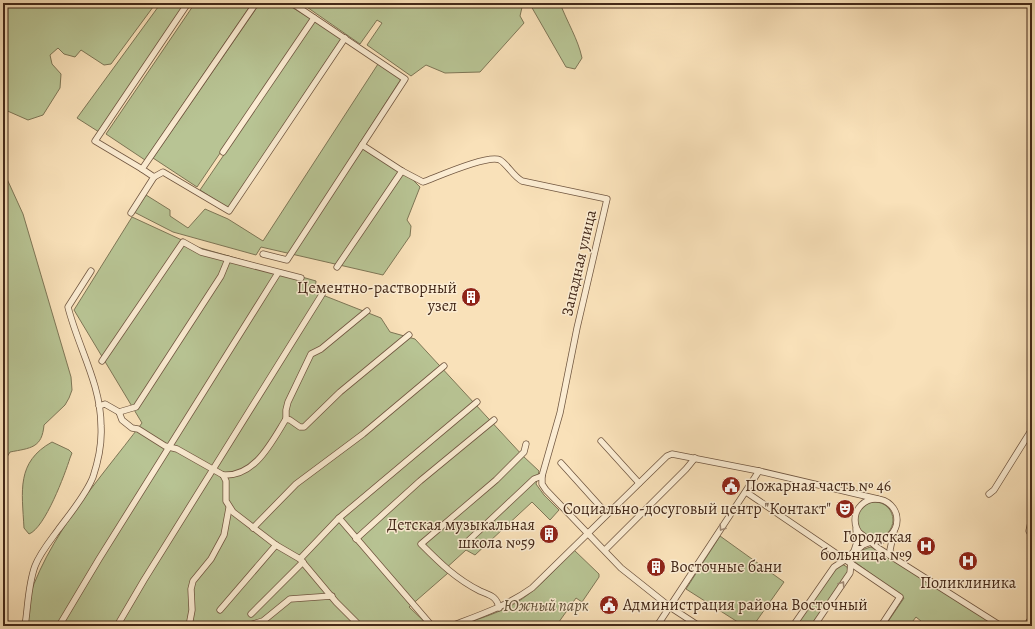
<svg xmlns="http://www.w3.org/2000/svg" width="1035" height="629" viewBox="0 0 1035 629" font-family="Alegreya,serif">
<style>
.green{fill:#b8c494;stroke:#7e7656}
.lines{fill:none;stroke-linecap:round;stroke-linejoin:round}
.minor-casing{stroke:#715741;stroke-width:7}
.major-casing{stroke:#442919;stroke-width:8}
.minor{stroke:#fbecd2;stroke-width:5.5}
.major{stroke:#f9e1b9;stroke-width:7}
.oneway{stroke:#a08a76}
.labels{text-anchor:middle;dominant-baseline:central;stroke-width:3;stroke-linejoin:round;paint-order:stroke}
.street-label{font-size:16px;fill:#442919;stroke:#fbecd2}
.poi-label{font-size:16px;fill:#442919;stroke:#fbecd2;text-anchor:end}
.park-label{font-size:16px;font-style:italic;fill:#615038;stroke:#fbecd2}
</style>
<rect width="100%" height="100%" fill="#f9e1b9"/>
<filter id="stains"><feTurbulence type="fractalNoise" baseFrequency=".005" numOctaves="4"/><feColorMatrix values="0 0 0 0 .2 0 0 0 0 .09 0 0 0 0 .02 0 0 0 .5 -.17"/></filter>
<radialGradient id="worn" r=".72"><stop offset=".6" stop-color="#630" stop-opacity="0"/><stop offset="1" stop-color="#630" stop-opacity=".3"/></radialGradient>
<g class="green">
<path d="M3,3H156L111,64L104,65L81,50L75,57L64,54L58,48L50,55L52,64L61,74L60,88L43,115L28,120L3,109Z"/>
<path d="M161,3H186L99,132L77,118Z"/>
<path d="M195,3H252L145,160L106,134Z"/>
<path d="M260,3H285L311,19L197,187L153,158Z"/>
<path d="M301,3H523L520,16L524,23L480,72L445,73L426,65L411,76L367,45L382,23L377,20L360,44Z"/>
<path d="M531,3H560C567,22 578,39 582,58L575,69L566,67L531,6Z"/>
<path d="M315,21L341,39L228,208L200,190Z"/>
<path d="M378,64L401,79L358,146L412,179L420,187L407,220L411,226L410,236L383,275L261,247L256,255L173,232L134,212L146,195L170,210V216L188,228L205,209L228,219L263,241Z"/>
<path d="M3,175L7,179L23,214L71,377L72,390L69,398L65,405L44,425C42,448 31,448 10,452L4,462L3,498Z"/>
<path d="M132,217L197,247L316,281L315,292L381,318L390,332L415,339L523,456L539,471L536,484L544,495L559,510L550,520L532,502L475,555L466,550L444,570L448,573L409,607L429,626H22C35,549 97,483 142,423L74,310Z"/>
<path d="M52,442L69,450L72,453L70,458C65,474 45,528 29,534L24,528C22,491 16,462 52,442Z"/>
<circle cx="875" cy="520" r="18"/>
<path d="M720,536L784,582L753,626H744L686,589Z"/>
<path d="M871,547L875,549L987,620L983,626H927L916,617L909,626H885L904,598L855,562C854,553 863,549 871,547Z"/>
<path d="M574,550L599,574V577L582,602L576,598L556,626H456C476,620 496,614 514,604C537,591 555,569 574,550Z"/>
<path d="M842,564L847,567L848,572L812,626H796L837,565Z"/>
</g>
<g class="lines">
<g class="minor-casing">
<g id="minor">
<path d="M292,3L405,79L362,145L402,171L423,182C437,177 488,154 500,160C507,164 513,176 522,181L607,199L577,328L560,413L542,476V484L546,490L621,568L670,607L699,626"/>
<path d="M223,152L314,18"/>
<path d="M142,169L95,141L188,3"/>
<path d="M154,177L163,172L229,211L345,38"/>
<path d="M131,213L154,177L142,169L256,3"/>
<path d="M263,254L287,260L362,145"/>
<path d="M337,267L402,171"/>
<path d="M102,361L183,242L201,252L301,278"/>
<path d="M99,406L105,404L119,412L122,420L132,428L138,429L165,446L177,449L223,475L226,481V501L233,512L276,545L300,559L336,602L360,626"/>
<path d="M119,412L136,407L221,276L228,259"/>
<path d="M286,419V410L288,402L311,354L321,349L367,311"/>
<path d="M601,441L639,483"/>
<path d="M561,463L607,514"/>
<path d="M223,475C255,477 271,443 286,419L290,420L300,427H304L340,392L409,335"/>
<path d="M746,492L900,597L881,626"/>
<path d="M989,494L994,490L1032,429"/>
<circle cx="876" cy="520" r="21"/>
<path d="M1032,517L1029,531L1032,536"/>
<path d="M339,518L432,626"/>
<path d="M253,528L296,484L363,434L444,366"/>
<path d="M861,534L878,548L1001,626"/>
<path d="M356,539L420,481L494,420"/>
<path d="M466,543L534,479L542,476"/>
<path d="M605,550L686,469L695,458"/>
<path d="M855,552L863,545L871,542"/>
<path d="M891,556L890,550L894,531"/>
<path d="M300,559L339,518L477,402"/>
<path d="M499,608C497,596 489,595 480,591C456,579 440,563 421,544L496,480L524,452L526,444"/>
<path d="M220,610L276,545"/>
<path d="M251,614L303,562"/>
<path d="M25,626C28,607 28,585 35,566C40,553 50,541 58,530C69,515 86,495 93,477C98,462 102,442 101,426C101,384 78,347 68,307L91,271"/>
<path d="M59,626L99,559L278,273"/>
<path d="M117,626L144,580L326,288"/>
<path d="M189,626L192,610L191,589L193,581L211,559L224,535L229,508"/>
<path d="M246,626L263,621L290,599L332,596"/>
<path d="M451,626C480,615 507,606 532,588L667,456L672,454L759,471L878,499"/>
<path d="M657,626L759,471"/>
<path d="M793,626L834,567L848,558L854,551L857,542L856,529"/>
<path d="M814,626L850,573L851,563"/>
</g>
</g>
<g class="major-casing">
<path id="major" d="M1027,626L1032,618"/>
</g>
<use href="#minor" class="minor"/>
<use href="#major" class="major"/>
</g>
<defs><path id="oneway-chevron" d="M-2-3.5L2.5 0L-2 3.5" fill="none" stroke-width="1.6" stroke-linecap="round" stroke-linejoin="round"/></defs>
<g class="oneway">
<use href="#oneway-chevron" transform="translate(722 528) rotate(123)"/>
<use href="#oneway-chevron" transform="translate(842 584) rotate(-56)"/>
</g>
<defs>
<g id="building-disc" transform="scale(1)"><circle r="9.5" fill="#8f2418" stroke="#fbecd2"/><path d="M-4-6H4V6H1V3H-1V6H-4ZM-2.5-4.3h1.7v1.8h-1.7ZM.8-4.3h1.7v1.8H.8ZM-2.5-1h1.7V.8h-1.7ZM.8-1h1.7V.8H.8Z" fill="#fff"/></g>
<g id="civic-disc" transform="scale(1)"><circle r="9.5" fill="#8f2418" stroke="#fbecd2"/><path d="M-.6-6.5H3V-4.5H.6V-3L4-1V1h2V6H-6V1h2V-1L-.6-3ZM-1.2 2.5V6h2.4V2.5Z" fill="#fff"/></g>
<g id="theatre-disc" transform="scale(1)"><circle r="9.5" fill="#8f2418" stroke="#fbecd2"/><path d="M-5-5.5Q0-4 5-5.5V0Q5 5 0 6Q-5 5-5 0ZM-3.3-2.5H-1v1.5H-3.3ZM1-2.5H3.3v1.5H1ZM-2.8 1Q0 5.5 2.8 1Z" fill="#fff"/></g>
<g id="hospital-disc" transform="scale(1)"><circle r="9.5" fill="#8f2418" stroke="#fbecd2"/><path d="M-5-5h3v3.5h4V-5h3V5h-3V1.5h-4V5h-3Z" fill="#fff"/></g>
</defs>
<g fill-rule="evenodd">
<use href="#building-disc" x="471" y="297"/>
<use href="#civic-disc" x="731" y="486"/>
<use href="#theatre-disc" x="845" y="509"/>
<use href="#building-disc" x="549" y="534"/>
<use href="#hospital-disc" x="926" y="546"/>
<use href="#hospital-disc" x="968" y="561"/>
<use href="#building-disc" x="656" y="567"/>
<use href="#civic-disc" x="609" y="605"/>
</g>
<g class="labels">
<g class="street-label">
<text transform="translate(579 263) rotate(-77)">Западная улица</text>
</g>
<g class="poi-label">
<text x="457" y="288">Цементно-растворный<tspan x="457" dy="18">узел</tspan></text>
<text x="745" y="486" text-anchor="start">Пожарная часть № 46</text>
<text x="831" y="509">Социально-досуговый центр "Контакт"</text>
<text x="535" y="525">Детская музыкальная<tspan x="535" dy="18">школа №59</tspan></text>
<text x="912" y="537">Городская<tspan x="912" dy="18">больница №9</tspan></text>
<text x="670" y="567" text-anchor="start">Восточные бани</text>
<text x="968" y="583" text-anchor="middle">Поликлиника</text>
<text x="623" y="605" text-anchor="start">Администрация района Восточный</text>
</g>
<g class="park-label">
<text x="546" y="606">Южный парк</text>
</g>
</g>
<rect width="1035" height="629" fill="none" stroke="#f9e1b9" stroke-width="16"/>
<rect x="4" y="4" width="1027" height="621" fill="none" stroke="#442919" stroke-width="2"/>
<rect x="8" y="8" width="1019" height="613" fill="none" stroke="#442919"/>
<rect width="100%" height="100%" filter="url(#stains)"/>
<rect width="100%" height="100%" fill="url(#worn)"/>
</svg>
